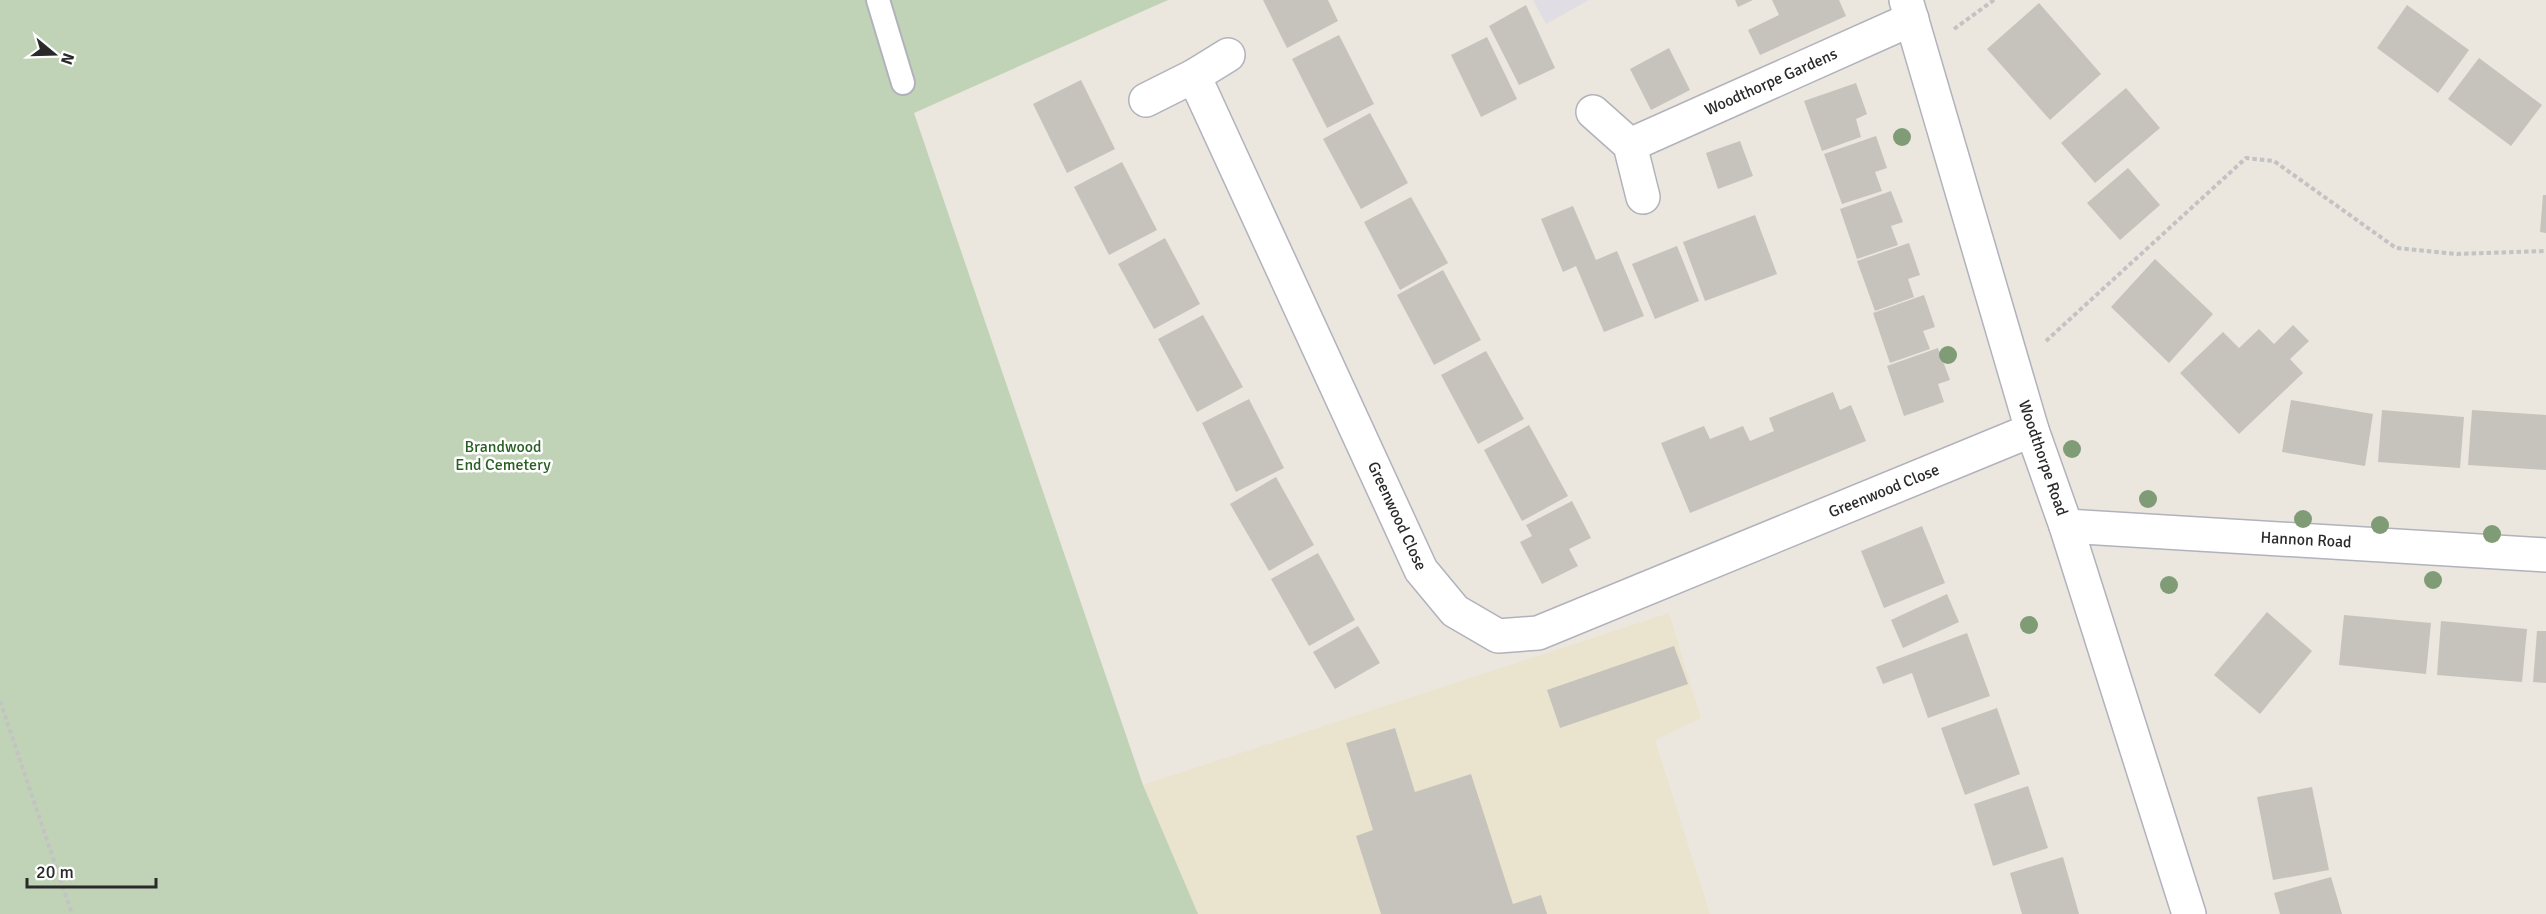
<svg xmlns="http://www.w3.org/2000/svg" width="2546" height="914" viewBox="0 0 2546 914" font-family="Signika,sans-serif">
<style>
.industrial{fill:#e0dee4}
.education{fill:#eae4cf}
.cemetery{fill:#c1d3b7}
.building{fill:#c6c3bd}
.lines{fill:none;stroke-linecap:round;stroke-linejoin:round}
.lane-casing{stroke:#b1b2bc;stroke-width:26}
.street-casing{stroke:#b1b2bc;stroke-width:36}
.path{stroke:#c3c3c3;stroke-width:4;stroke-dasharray:4.5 3;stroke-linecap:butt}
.lane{stroke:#fff;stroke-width:22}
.street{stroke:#fff;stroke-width:33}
.tree{fill:#809c77}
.labels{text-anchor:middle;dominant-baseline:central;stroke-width:5;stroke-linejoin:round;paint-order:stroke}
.street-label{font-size:16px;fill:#2a2a2a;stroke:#fff}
.park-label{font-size:16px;fill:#285f22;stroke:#fff}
</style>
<rect width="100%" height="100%" fill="#ebe6de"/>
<path class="industrial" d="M1533,0H1589L1546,24Z"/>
<path class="education" d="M1669,613L1701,718L1655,740L1710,914H1198L1143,785Z"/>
<path class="cemetery" d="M0,0H1168L914,113L1143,785L1198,914H0Z"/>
<g class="building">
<path d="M1263,0H1328L1338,21L1287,48Z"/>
<path d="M1735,0H1753L1738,7Z"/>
<path d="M1772,0H1839L1846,16L1760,55L1748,30L1779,15Z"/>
<path d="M2039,3L2101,74L2050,120L1987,49Z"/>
<path d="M1526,5L1555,68L1519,85L1489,26Z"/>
<path d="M2407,5L2469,50L2438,93L2377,48Z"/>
<path d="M1339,35L1374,104L1327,128L1292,59Z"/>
<path d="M1487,37L1517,99L1481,117L1451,55Z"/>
<path d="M1669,48L1690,90L1651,110L1630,69Z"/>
<path d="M2479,58L2542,105L2511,146L2448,99Z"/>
<path d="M1081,80L1115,149L1067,173L1033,104Z"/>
<path d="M1856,83L1867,114L1856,119L1861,137L1822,151L1804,101Z"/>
<path d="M2126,88L2160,128L2095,183L2061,143Z"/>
<path d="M1370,113L1408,183L1361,209L1323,139Z"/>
<path d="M1876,136L1887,168L1875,172L1882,191L1842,204L1824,154Z"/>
<path d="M1740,141L1753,176L1718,189L1706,153Z"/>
<path d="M1122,162L1157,230L1109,255L1074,187Z"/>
<path d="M2128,168L2160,205L2120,240L2087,203Z"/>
<path d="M1891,191L1903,222L1891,226L1898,245L1857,259L1840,209Z"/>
<path d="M2543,195H2546V233L2540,232Z"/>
<path d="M1411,197L1448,263L1400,290L1364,222Z"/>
<path d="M1573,206L1596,260L1617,251L1644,316L1604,332L1576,266L1563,272L1541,219Z"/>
<path d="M1755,215L1777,274L1705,301L1683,242Z"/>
<path d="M1165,238L1200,304L1154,329L1118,264Z"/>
<path d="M1909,243L1920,275L1908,279L1914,297L1875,311L1857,261Z"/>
<path d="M1677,246L1699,301L1655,319L1632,264Z"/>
<path d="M2155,259L2213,314L2169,363L2111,307Z"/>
<path d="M1443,270L1481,340L1434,365L1397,295Z"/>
<path d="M1924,295L1935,327L1923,331L1930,349L1890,363L1873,313Z"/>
<path d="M1203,315L1243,387L1197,412L1158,339Z"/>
<path d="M2293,325L2309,341L2290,359L2303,373L2239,434L2180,373L2223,332L2239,348L2259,329L2274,344Z"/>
<path d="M1938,348L1950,380L1938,384L1944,402L1904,416L1887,366Z"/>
<path d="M1486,351L1524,419L1478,444L1441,375Z"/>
<path d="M1833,392L1840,410L1851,405L1866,441L1690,513L1661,443L1704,426L1710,439L1743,426L1750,441L1774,431L1769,418Z"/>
<path d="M1249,399L1284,468L1236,492L1202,423Z"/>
<path d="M2291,400L2373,414L2365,466L2282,452Z"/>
<path d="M2382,410L2464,417L2460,468L2378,462Z"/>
<path d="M2472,410L2546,415V470L2468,465Z"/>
<path d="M1529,425L1568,496L1522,521L1484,450Z"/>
<path d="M1276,477L1314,545L1269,571L1230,504Z"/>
<path d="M1572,501L1591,538L1569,549L1578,566L1542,584L1520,542L1532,536L1526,525Z"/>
<path d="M1922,526L1945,583L1884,608L1861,551Z"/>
<path d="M1318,553L1355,620L1309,646L1271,579Z"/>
<path d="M1947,594L1959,622L1903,648L1891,620Z"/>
<path d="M2267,612L2312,651L2260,714L2214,675Z"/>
<path d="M2344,615L2431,623L2426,674L2339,665Z"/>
<path d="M2441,621L2527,629L2522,682L2437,675Z"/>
<path d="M1358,626L1380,663L1335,689L1313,652Z"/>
<path d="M2537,631H2546V683L2533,682Z"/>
<path d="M1967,633L1990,696L1928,718L1912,673L1883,684L1876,667Z"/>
<path d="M1674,646L1688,684L1560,728L1547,690Z"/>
<path d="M1997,708L2020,774L1965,795L1941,728Z"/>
<path d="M1395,728L1415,792L1471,774L1513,904L1541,895L1547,914H1381L1356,836L1373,830L1346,743Z"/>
<path d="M2028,786L2048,848L1993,866L1974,804Z"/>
<path d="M2312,787L2329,870L2273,880L2257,797Z"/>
<path d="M2063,857L2079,914H2022L2010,873Z"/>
<path d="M2331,877L2342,914H2280L2274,893Z"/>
</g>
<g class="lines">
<g class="lane-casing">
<path id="lane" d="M878,0L903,83"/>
</g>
<g class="street-casing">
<g id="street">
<path d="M1906,0L2032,430L2066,526L2189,914"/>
<path d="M1194,76L1421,570L1455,611L1498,636L1538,633L2032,430"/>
<path d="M1146,100L1194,76L1228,55"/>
<path d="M1593,112L1630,145L1643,197"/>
<path d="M1630,145L1912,19"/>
<path d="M2066,526L2546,555"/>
</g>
</g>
<g class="path">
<path d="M1954,29L1994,0"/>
<path d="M2046,341L2246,158L2274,161L2396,248L2457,254L2546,251"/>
<path d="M0,701L72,914"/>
</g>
<use href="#lane" class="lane"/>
<use href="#street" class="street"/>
</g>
<g class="tree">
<circle cx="1902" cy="137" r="9"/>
<circle cx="1948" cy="355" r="9"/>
<circle cx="2072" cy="449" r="9"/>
<circle cx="2148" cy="499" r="9"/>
<circle cx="2303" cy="519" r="9"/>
<circle cx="2380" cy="525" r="9"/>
<circle cx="2492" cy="534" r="9"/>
<circle cx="2433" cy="580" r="9"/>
<circle cx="2169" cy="585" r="9"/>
<circle cx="2029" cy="625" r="9"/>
</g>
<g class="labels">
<g class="street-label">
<text transform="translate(1771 82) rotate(-24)">Woodthorpe Gardens</text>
<text transform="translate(2043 458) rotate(71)">Woodthorpe Road</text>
<text transform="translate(1884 491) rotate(-22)">Greenwood Close</text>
<text transform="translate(1397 516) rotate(65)">Greenwood Close</text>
<text transform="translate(2306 540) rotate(3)">Hannon Road</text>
</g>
<g class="park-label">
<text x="503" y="447">Brandwood<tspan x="503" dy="18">End Cemetery</tspan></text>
</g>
</g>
<g transform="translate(54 54) rotate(109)" stroke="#ffffff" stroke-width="4.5" paint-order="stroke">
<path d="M0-4.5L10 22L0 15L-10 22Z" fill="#2a2a2a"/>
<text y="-9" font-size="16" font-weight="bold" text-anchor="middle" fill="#2a2a2a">N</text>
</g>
<path d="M27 878v9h129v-9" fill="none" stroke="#2a2a2a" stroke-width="3"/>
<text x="36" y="878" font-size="18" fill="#2a2a2a" stroke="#ffffff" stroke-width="4.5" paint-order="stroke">20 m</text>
</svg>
